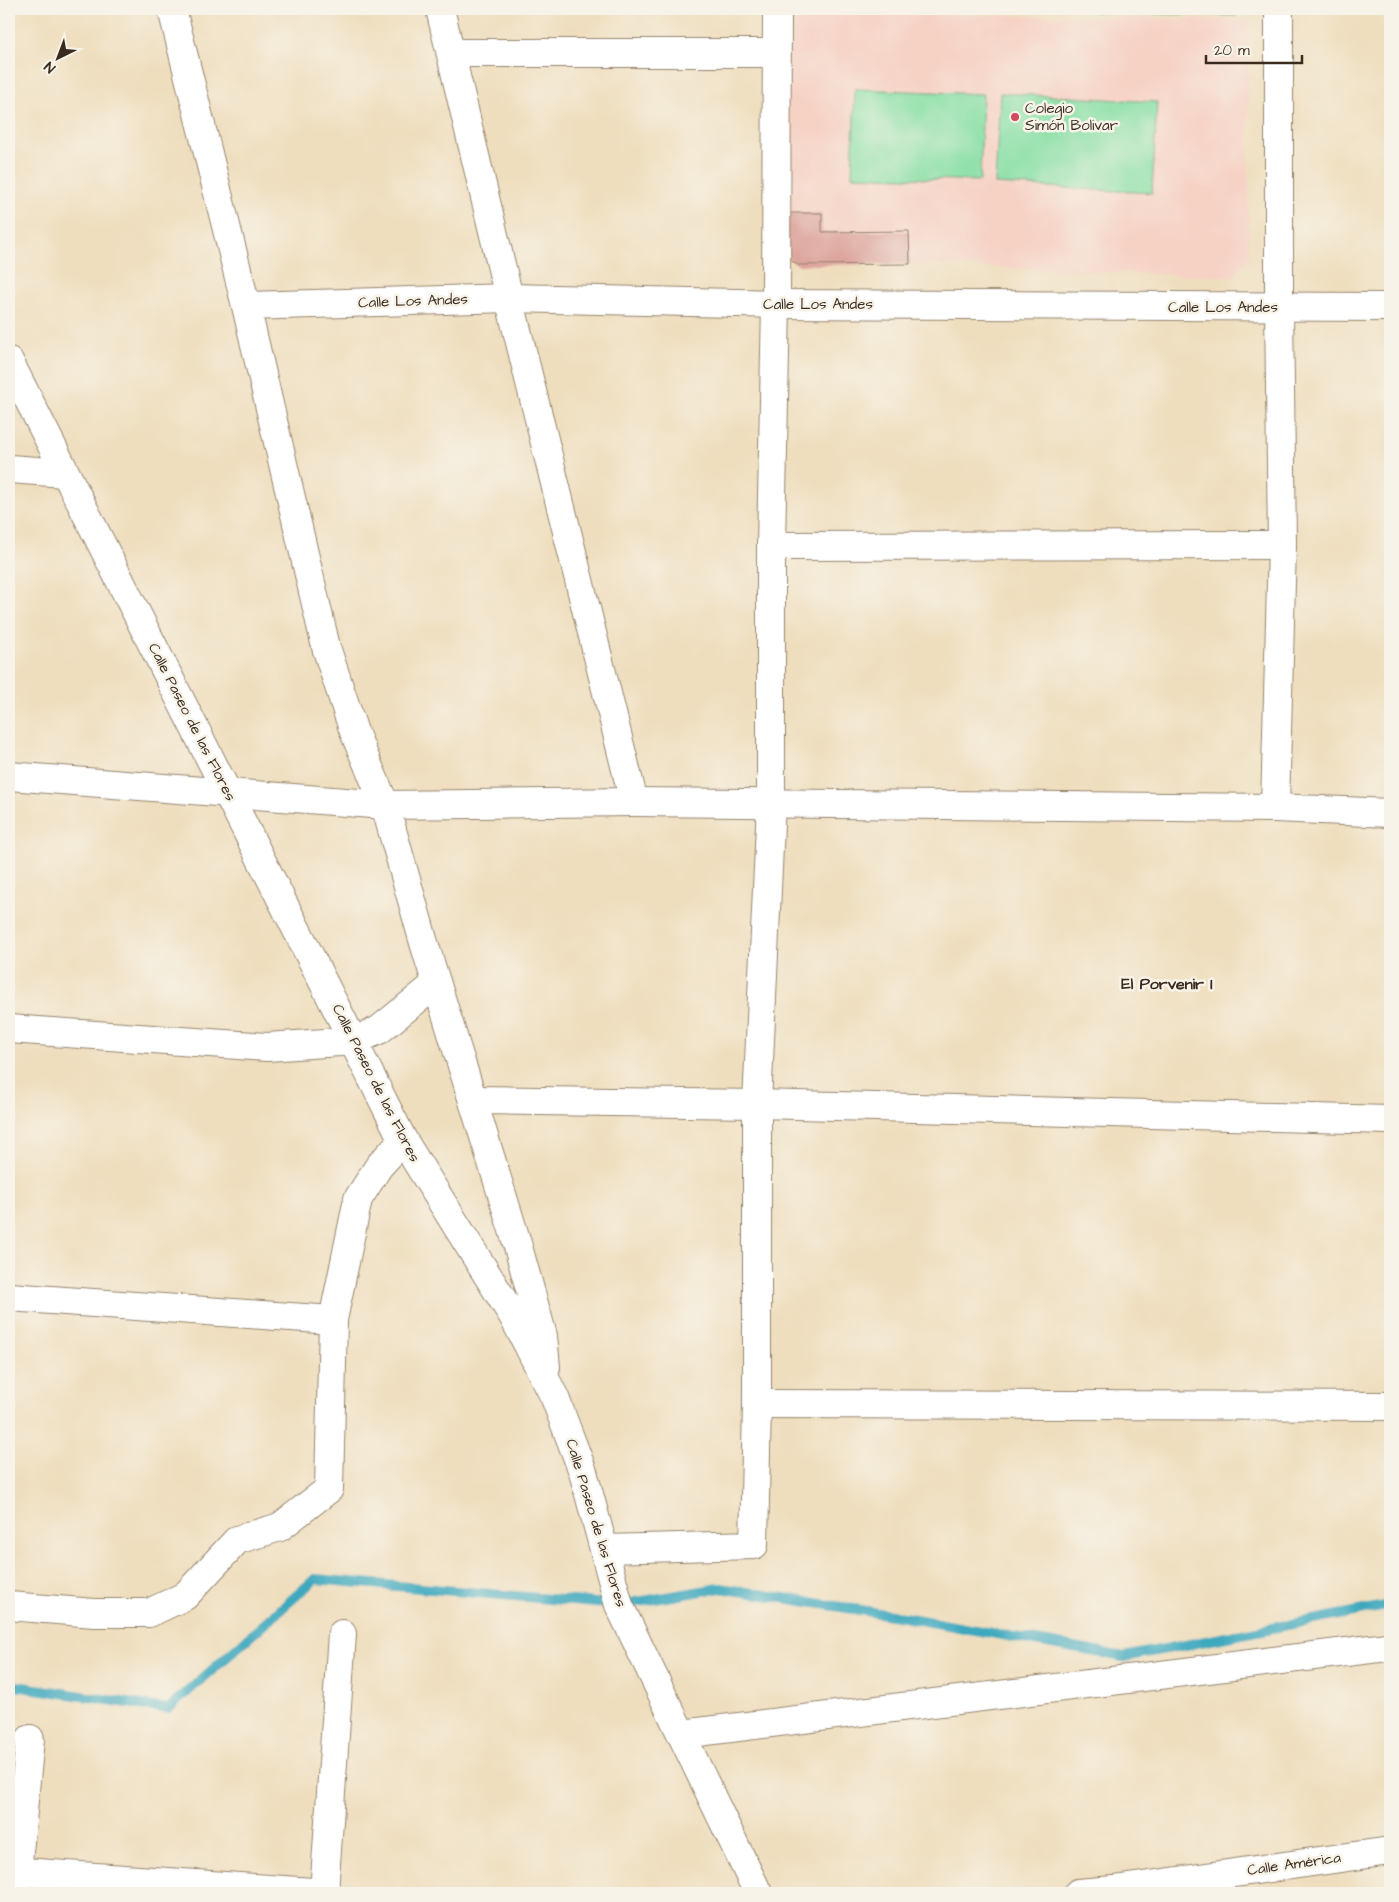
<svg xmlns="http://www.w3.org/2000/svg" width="1399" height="1902" viewBox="0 0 1399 1902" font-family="'Architects Daughter',sans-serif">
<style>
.built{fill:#f6d2c5}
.green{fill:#86dfa4;stroke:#608461}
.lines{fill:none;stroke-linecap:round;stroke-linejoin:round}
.stream{stroke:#3ea8be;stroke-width:10}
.building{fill:#dda59d}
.minor-casing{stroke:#95846e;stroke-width:30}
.minor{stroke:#fff;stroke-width:28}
.poi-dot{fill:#d1495b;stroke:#f7f3e8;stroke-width:2}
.labels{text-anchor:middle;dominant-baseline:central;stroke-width:5;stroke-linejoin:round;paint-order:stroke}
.poi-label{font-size:15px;fill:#3b2a1e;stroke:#f7f3e8;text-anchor:start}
.street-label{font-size:15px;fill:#3b2a1e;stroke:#f7f3e8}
.neighbourhood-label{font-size:16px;font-weight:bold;fill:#3b2a1e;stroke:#f7f3e8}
</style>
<rect width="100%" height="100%" fill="#f7f3e8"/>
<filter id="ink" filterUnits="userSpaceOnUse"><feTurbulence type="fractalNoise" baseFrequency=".02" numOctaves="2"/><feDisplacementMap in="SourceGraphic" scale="10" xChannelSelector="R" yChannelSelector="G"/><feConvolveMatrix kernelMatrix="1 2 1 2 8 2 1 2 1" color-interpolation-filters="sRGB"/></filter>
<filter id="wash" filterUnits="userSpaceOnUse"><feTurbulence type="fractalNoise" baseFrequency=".0096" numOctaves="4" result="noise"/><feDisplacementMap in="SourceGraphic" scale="20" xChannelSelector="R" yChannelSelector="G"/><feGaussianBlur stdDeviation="1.12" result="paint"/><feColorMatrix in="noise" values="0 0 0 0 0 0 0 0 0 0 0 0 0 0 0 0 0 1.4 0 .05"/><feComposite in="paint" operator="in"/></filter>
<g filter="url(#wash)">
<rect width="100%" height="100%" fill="#efdebe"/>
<path class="built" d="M782,12L1248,20L1249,257L1233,277L910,264L798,265L784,256Z"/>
<g class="green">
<path d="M1093,9H1236V16L1093,12Z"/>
<path d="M855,89L983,94L980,181L852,176Z"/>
<path d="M1000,93L1157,102L1152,193L995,184Z"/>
</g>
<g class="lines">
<path class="stream" d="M9,1685L168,1709L315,1579L619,1605L720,1588L898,1616L1124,1657L1390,1605"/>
</g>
<g id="blocks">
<path class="building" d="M783,213H822V232L909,231L910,264L798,265L784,256Z"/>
</g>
</g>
<g filter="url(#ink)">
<use href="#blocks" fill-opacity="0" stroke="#95846e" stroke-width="1"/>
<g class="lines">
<g class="minor-casing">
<g id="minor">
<path d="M172,9L246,306L326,647L354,732L385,805L424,943L517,1243L543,1336L546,1367"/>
<path d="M440,9L509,298L634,802"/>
<path d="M451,53H776"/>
<path d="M246,306L509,298L776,304L1390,307"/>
<path d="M9,361L403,1140L513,1316L555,1398L583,1472L619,1605L758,1893"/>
<path d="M9,469L65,473"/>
<path d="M771,546L1282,545"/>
<path d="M9,776L385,805L634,802L1275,808L1390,813"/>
<path d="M1275,808L1282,545L1279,307V9"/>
<path d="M9,1029L267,1047L354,1041L379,1030L436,984"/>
<path d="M473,1100L757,1104L1390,1120"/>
<path d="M9,1297L333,1320"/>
<path d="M757,1404L1390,1406"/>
<path d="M605,1549L754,1545L757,1404V1104L771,803V546L776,304L777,9"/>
<path d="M9,1606L94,1613H149L185,1596L237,1540L280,1527L329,1489L333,1320L358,1199L379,1166L403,1140"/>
<path d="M682,1734L1387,1647"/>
<path d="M9,1871L328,1893"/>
<path d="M15,1893L30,1739"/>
<path d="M324,1893L342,1634"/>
<path d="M1078,1893L1114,1890L1390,1851"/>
</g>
</g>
<use href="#minor" class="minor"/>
</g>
</g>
<circle class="poi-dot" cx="1015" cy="117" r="5"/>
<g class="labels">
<g class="poi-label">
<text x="1025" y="108">Colegio<tspan x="1025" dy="17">Simón Bolivar</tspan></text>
</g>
<g class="street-label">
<text transform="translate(413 301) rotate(-2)">Calle Los Andes</text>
<text x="818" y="304">Calle Los Andes</text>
<text x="1223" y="307">Calle Los Andes</text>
<text transform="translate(192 722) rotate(63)">Calle Paseo de las Flores</text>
<text transform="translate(376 1083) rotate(63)">Calle Paseo de las Flores</text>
<text transform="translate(596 1523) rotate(73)">Calle Paseo de las Flores</text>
<text transform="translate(1294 1864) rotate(-8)">Calle América</text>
</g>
<g class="neighbourhood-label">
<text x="1167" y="984">El Porvenir I</text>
</g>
</g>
<rect width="1399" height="1902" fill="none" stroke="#f7f3e8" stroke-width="30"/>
<g transform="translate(58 58) rotate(222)" stroke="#f7f3e8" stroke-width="4" paint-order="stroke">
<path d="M0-4L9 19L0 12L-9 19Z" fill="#3b2a1e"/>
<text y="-8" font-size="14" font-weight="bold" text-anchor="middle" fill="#3b2a1e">N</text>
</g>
<path d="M1206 55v8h96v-8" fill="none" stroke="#3b2a1e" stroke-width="2.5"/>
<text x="1214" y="55" font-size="15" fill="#3b2a1e" stroke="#f7f3e8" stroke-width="4" paint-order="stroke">20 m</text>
</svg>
